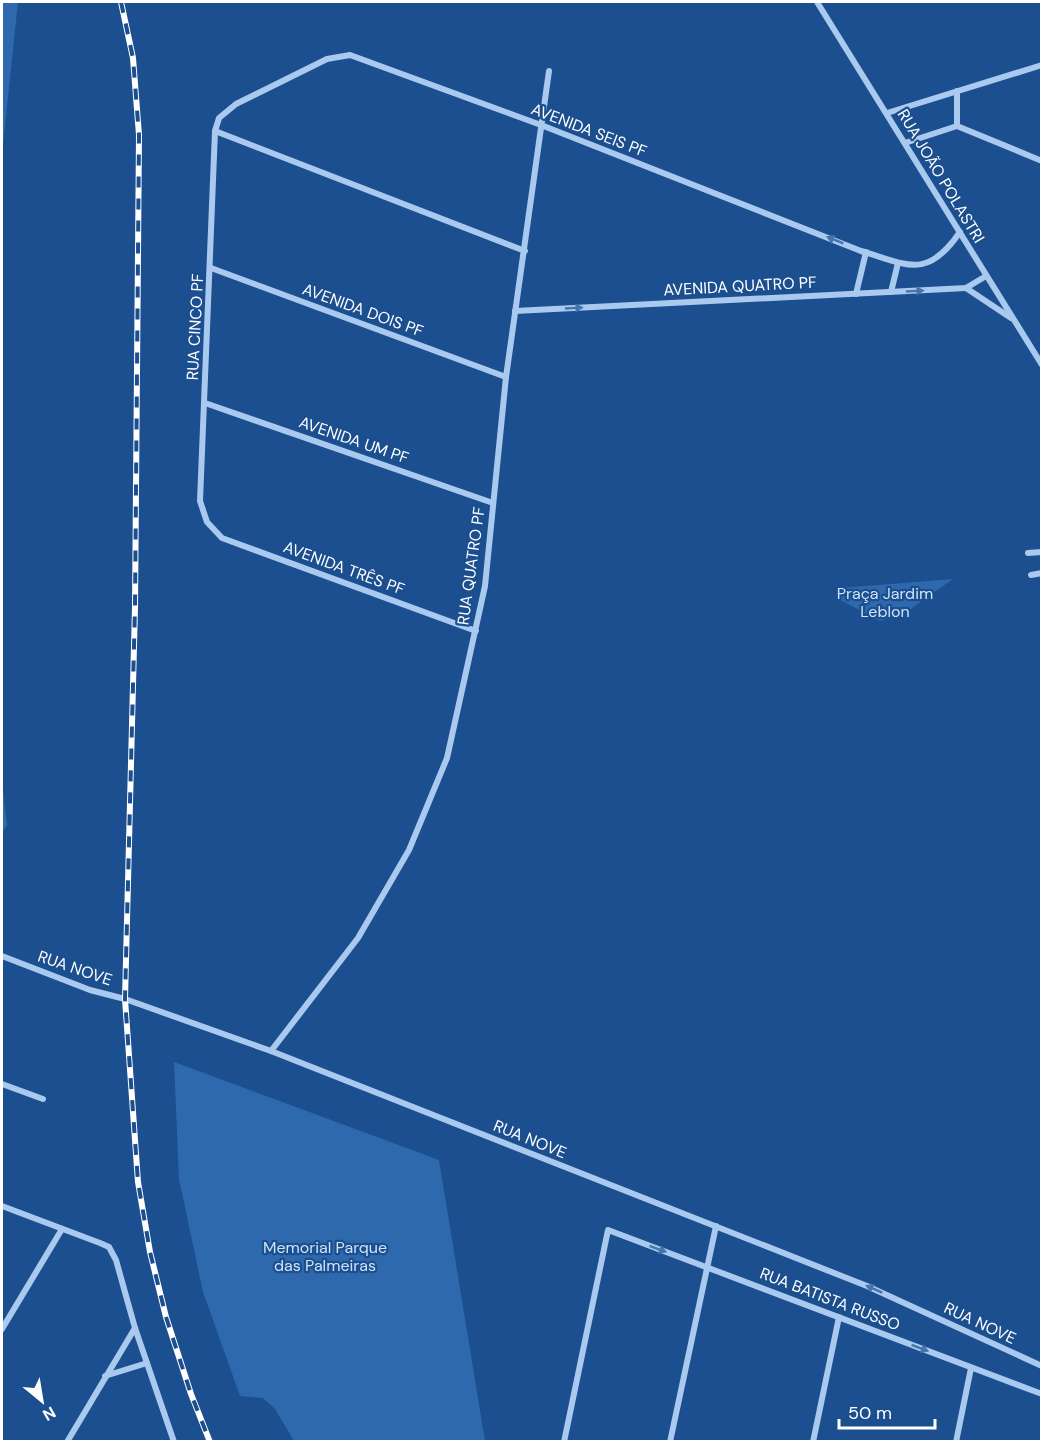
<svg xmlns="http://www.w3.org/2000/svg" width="1043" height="1443" viewBox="0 0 1043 1443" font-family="'DM Sans',sans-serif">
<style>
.green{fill:#2e69ad}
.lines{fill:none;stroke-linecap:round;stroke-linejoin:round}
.street{stroke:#a9c9ee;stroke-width:6}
.rail-casing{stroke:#fff;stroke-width:6}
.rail{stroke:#1b4f8f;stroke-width:4;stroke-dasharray:11;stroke-linecap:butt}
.oneway{fill:#4674ac}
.labels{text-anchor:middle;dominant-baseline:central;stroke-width:4.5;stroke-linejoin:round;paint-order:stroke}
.street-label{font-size:16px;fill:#fff;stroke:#1b4f8f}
.park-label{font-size:16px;fill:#cfe3fa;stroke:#1b4f8f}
</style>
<rect width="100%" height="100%" fill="#1b4f8f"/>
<g class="green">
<path d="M2,2H18L2,154Z"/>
<path d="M953,579L905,613L880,621L835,597L840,588Z"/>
<path d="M2,780L7,826L2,832Z"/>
<path d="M174,1062L439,1160L485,1441H294L275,1409L263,1398L240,1396L203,1292L179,1179Z"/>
</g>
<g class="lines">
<g class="street">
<path d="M817,2L1042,365"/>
<path d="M887,113L1042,65"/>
<path d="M957,126V91"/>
<path d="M215,131L525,251"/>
<path d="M905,143L957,126L1042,161"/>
<path d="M211,268L506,377"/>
<path d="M966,288L1011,318"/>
<path d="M891,292L898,263"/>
<path d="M856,294L866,252"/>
<path d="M515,311L966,288L986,276"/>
<path d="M205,403L493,503"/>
<path d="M1028,553L1042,552"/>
<path d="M1031,575L1042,573"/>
<path d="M476,631L222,538L207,522L200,501L215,131L219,118L236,104L327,59L350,55L541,125L861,251C908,265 927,280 960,232"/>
<path d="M2,956L90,990L125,999L271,1051L867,1286L1042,1366"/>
<path d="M271,1051L358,938L409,850L447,758L485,586L506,377L549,71"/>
<path d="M2,1084L43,1099"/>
<path d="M2,1206L100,1243L109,1247L116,1260L135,1328L174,1442"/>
<path d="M2,1329L62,1229"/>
<path d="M105,1376L147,1363"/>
<path d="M67,1442L135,1328"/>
<path d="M564,1442L608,1230L1042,1394"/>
<path d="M670,1442L716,1226"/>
<path d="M813,1442L839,1317"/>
<path d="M956,1442L971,1368"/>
</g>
<g class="rail-casing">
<path id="rail" d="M121,2L133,58L139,135L135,607L125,999L138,1182L150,1252L166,1317L191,1394L210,1442"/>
</g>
<use href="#rail" class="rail"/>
</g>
<defs><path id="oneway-solid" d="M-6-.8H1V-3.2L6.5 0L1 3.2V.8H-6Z" transform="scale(1.5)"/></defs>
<g class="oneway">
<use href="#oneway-solid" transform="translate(835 240) rotate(-158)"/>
<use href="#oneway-solid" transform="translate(915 291) rotate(-3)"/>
<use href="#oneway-solid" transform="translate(574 308) rotate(-3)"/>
<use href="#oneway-solid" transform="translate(658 1249) rotate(20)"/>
<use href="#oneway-solid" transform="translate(874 1289) rotate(-156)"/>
<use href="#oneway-solid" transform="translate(920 1348) rotate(21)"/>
</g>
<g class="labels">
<g class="street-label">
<text transform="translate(589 130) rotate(21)">AVENIDA SEIS PF</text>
<text transform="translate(941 176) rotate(59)">RUA JOÃO POLASTRI</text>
<text transform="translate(740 286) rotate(-3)">AVENIDA QUATRO PF</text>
<text transform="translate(363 310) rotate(20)">AVENIDA DOIS PF</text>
<text transform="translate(195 327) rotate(-87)">RUA CINCO PF</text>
<text transform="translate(354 440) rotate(19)">AVENIDA UM PF</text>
<text transform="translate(471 566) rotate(-82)">RUA QUATRO PF</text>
<text transform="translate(344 568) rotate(20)">AVENIDA TRÊS PF</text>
<text transform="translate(75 968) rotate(19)">RUA NOVE</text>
<text transform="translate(530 1139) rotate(22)">RUA NOVE</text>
<text transform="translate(830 1299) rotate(21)">RUA BATISTA RUSSO</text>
<text transform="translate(980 1323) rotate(25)">RUA NOVE</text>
</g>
<g class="park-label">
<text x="885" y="593">Praça Jardim<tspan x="885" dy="18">Leblon</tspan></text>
<text x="325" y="1247">Memorial Parque<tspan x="325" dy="18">das Palmeiras</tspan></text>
</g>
</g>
<rect width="1043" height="1443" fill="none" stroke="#ffffff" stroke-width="6"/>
<g transform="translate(42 1401) rotate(150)" stroke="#1b4f8f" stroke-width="4.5" paint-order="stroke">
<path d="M0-4.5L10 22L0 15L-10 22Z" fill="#ffffff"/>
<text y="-9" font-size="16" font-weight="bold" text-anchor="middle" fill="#ffffff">N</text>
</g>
<path d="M839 1419v9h96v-9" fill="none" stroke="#ffffff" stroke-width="3"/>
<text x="848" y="1419" font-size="18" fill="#ffffff" stroke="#1b4f8f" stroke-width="4.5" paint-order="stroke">50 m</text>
</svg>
